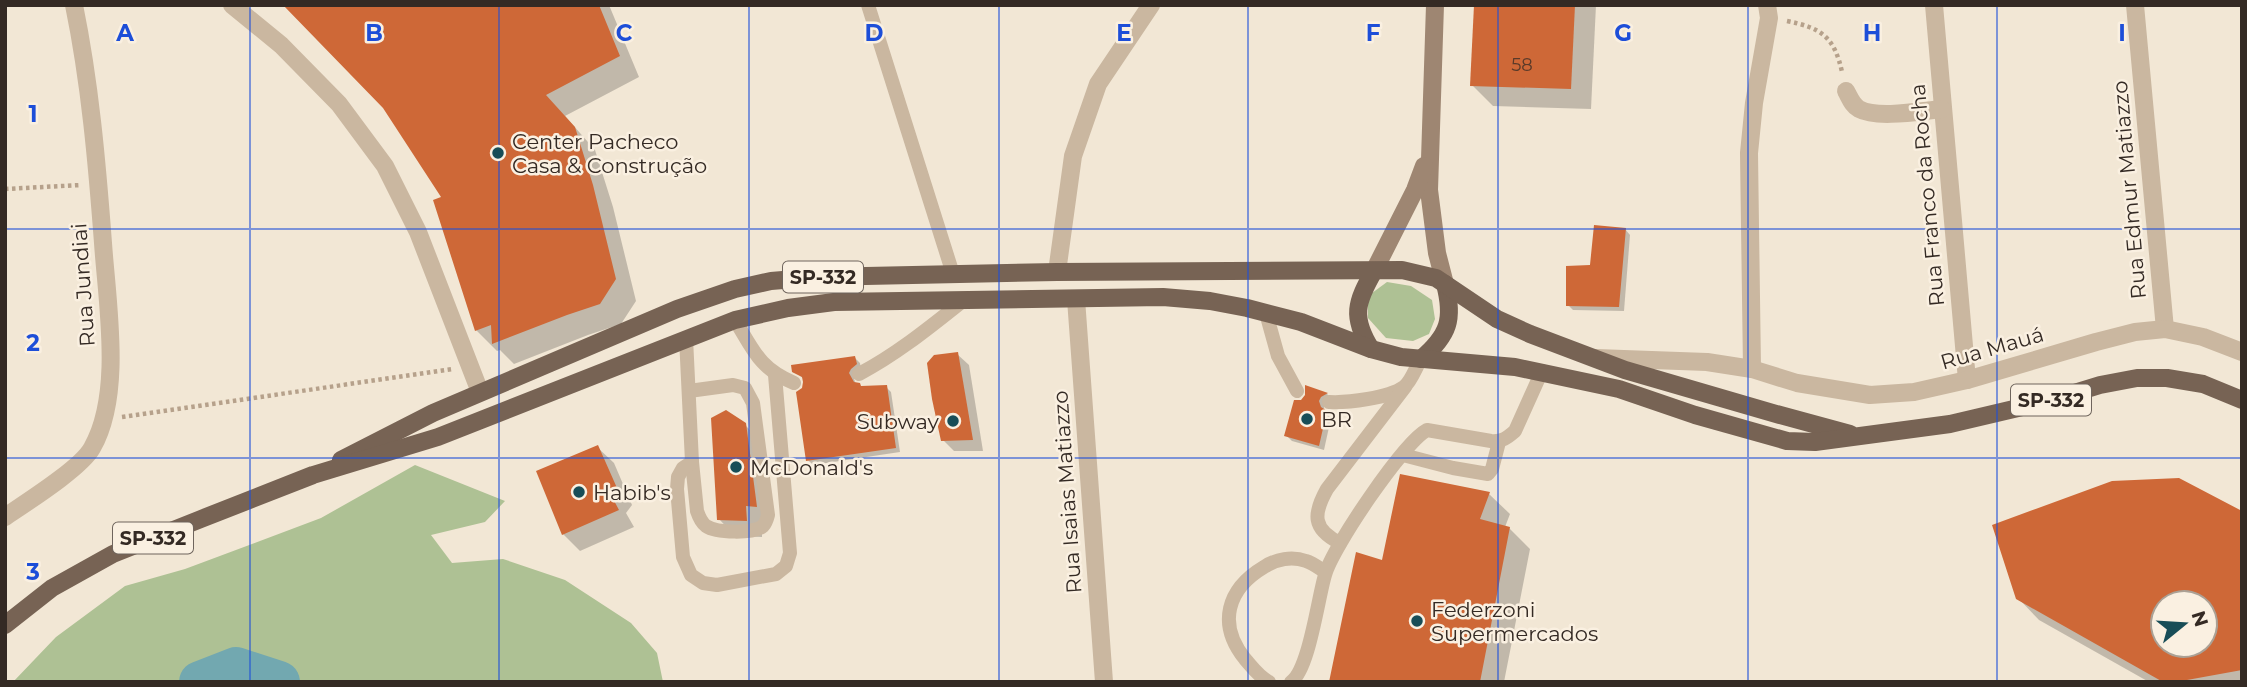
<svg xmlns="http://www.w3.org/2000/svg" width="2247" height="687" viewBox="0 0 2247 687" font-family="Montserrat,sans-serif">
<style>
.green{fill:#aec194}
.shadow{fill:#0003;fill-rule:evenodd}
.lines{fill:none;stroke-linecap:round;stroke-linejoin:round}
.river{stroke:#72a8b0;stroke-width:42}
.building{fill:#ce6837;fill-rule:evenodd}
.path{stroke:#b6a18b;stroke-width:4.5;stroke-dasharray:3.5 3.5;stroke-linecap:butt}
.lane{stroke:#cab7a0;stroke-width:14}
.street{stroke:#cab7a0;stroke-width:18}
.secondary{stroke:#9e8672;stroke-width:18}
.primary{stroke:#776354;stroke-width:18}
.grid{fill:none;stroke:#1d4ed8;stroke-width:2;stroke-opacity:0.55}
.poi-dot{fill:#184d57;stroke:#faf0e1;stroke-width:2.5}
.labels{text-anchor:middle;dominant-baseline:central;stroke-width:5;stroke-linejoin:round;paint-order:stroke}
.number-label{font-size:18px;fill:#5a3a29}
.shield{fill:#faf0e1;stroke:#6f655d;stroke-width:2}
.shield-label{font-size:19px;font-weight:bold;fill:#342a24}
.poi-label{font-size:21px;fill:#342a24;stroke:#faf0e1;text-anchor:start}
.street-label{font-size:21px;fill:#342a24;stroke:#faf0e1}
.grid-label{font-size:23px;text-anchor:middle;font-weight:bold;fill:#1d4ed8;stroke:#faf0e1;stroke-width:5;stroke-linejoin:round;paint-order:stroke}
</style>
<rect width="100%" height="100%" fill="#f2e7d5"/>
<g class="green">
<path d="M1387,282L1411,286L1432,300L1435,319L1429,334L1413,341L1386,338L1368,318V296Z"/>
<path d="M415,465L505,501L485,522L431,535L452,563L503,559L565,580L631,623L657,653L663,682H13L56,637L125,586L185,569L321,518Z"/>
</g>
<g class="shadow">
<path d="M286,5H609L639,77L565,116L595,150L613,207L636,301L621,324L588,335L514,364L500,350L497,351L476,330L444,198L384,107Z"/>
<path d="M1476,5H1596L1591,109L1493,106L1472,85Z"/>
<path d="M1625,229L1630,235L1624,311L1573,310L1568,305L1592,266Z"/>
<path d="M957,354L969,365L983,451H954L943,440Z"/>
<path d="M855,358L860,363L861,370L856,374L854,379L856,384L862,388L886,387L891,392L900,452L813,465L808,460L804,379L794,371Z"/>
<path d="M1307,388L1327,394L1331,398L1326,402L1324,407L1325,412L1331,418L1324,450L1292,441L1286,435L1302,401L1307,396Z"/>
<path d="M745,425L762,442V537L735,536L719,519Z"/>
<path d="M597,447L614,463L632,505L626,513L634,527L580,551L563,534Z"/>
<path d="M1489,494L1510,514L1505,527L1509,528L1530,549L1504,682H1331L1384,562Z"/>
<path d="M2242,513V682H2149L2039,620L2018,598ZM2163,603H2205V645H2163Z"/>
</g>
<g class="lines">
<path class="river" d="M200,682L236,668L279,682"/>
</g>
<g class="building">
<path d="M283,5H599L620,56L546,95L575,127L593,185L616,279L600,304L567,315L492,344L491,325L475,331L433,200L441,197L383,108Z"/>
<path d="M1474,5H1575L1571,89L1470,86Z"/>
<path d="M1594,225L1626,228L1619,307L1566,306V266L1590,265Z"/>
<path d="M958,352L973,440L941,441L932,399L927,363L934,355Z"/>
<path d="M855,356L857,364L851,369L849,373L854,382L860,383L861,386L887,385L896,448L806,461L796,392L802,388L803,382L802,377L792,372L791,365Z"/>
<path d="M1305,385L1328,393L1321,397L1319,401L1321,407L1327,411L1319,446L1284,436L1294,400H1301L1305,395Z"/>
<path d="M726,410L746,423L757,507L746,506L747,521L717,520L711,418Z"/>
<path d="M598,445L617,488L611,495L619,510L562,535L536,471Z"/>
<path d="M1400,474L1490,492L1480,519L1510,527L1480,682H1329L1356,552L1382,560Z"/>
<path d="M2179,478L2242,511V670L2176,682H2163L2016,599L1992,525L2112,481ZM2163,603H2205V645H2163Z"/>
</g>
<g class="lines">
<g class="path">
<path d="M1787,21C1821,28 1834,36 1842,72"/>
<path d="M5,189L81,185"/>
<path d="M122,417L453,369"/>
</g>
<g class="lane">
<path d="M868,5L953,274"/>
<path d="M1266,313L1278,356L1297,391"/>
<path d="M735,320C754,351 759,368 794,383"/>
<path d="M686,338L692,462L697,511C699,517 702,523 706,526C716,533 754,534 763,526C766,523 767,519 768,515L753,403L745,388L733,385L689,391"/>
<path d="M859,374C897,354 930,327 964,300"/>
<path d="M1329,402C1347,403 1389,398 1404,387C1411,382 1416,367 1421,359"/>
<path d="M1403,455L1453,468L1488,474L1492,469L1499,442"/>
<path d="M692,462L683,468L678,477L677,489L683,557L691,575L703,583L717,585L776,574L786,566L790,553L775,375"/>
<path d="M1340,543C1312,529 1313,514 1327,489L1405,387"/>
<path d="M1269,682C1258,676 1253,668 1245,659C1217,624 1227,589 1264,567C1276,559 1292,556 1306,561C1313,563 1319,568 1325,572"/>
<path d="M1291,682C1309,670 1318,598 1325,575C1332,548 1404,442 1427,430L1491,441C1502,442 1507,438 1515,431L1542,371"/>
</g>
<g class="street">
<path d="M232,5L281,45L339,104L385,166L418,232L480,392"/>
<path d="M1934,5L1967,380"/>
<path d="M2135,5L2165,329"/>
<path d="M1846,91C1850,98 1852,105 1859,109C1877,119 1921,111 1942,109"/>
<path d="M1057,272L1073,156L1098,84L1151,5"/>
<path d="M1076,299L1104,682"/>
<path d="M1596,358L1707,362L1752,369L1797,383L1870,395L1914,392L1967,380L2096,342L2135,332L2165,329L2203,337L2242,352"/>
<path d="M1752,369L1749,153L1754,103L1769,18L1767,5"/>
<path d="M5,517C27,502 81,468 92,448C123,394 107,303 103,243C97,163 90,83 74,5"/>
</g>
<g class="secondary">
<path d="M1435,5L1429,190L1437,253L1445,284"/>
<path d="M1374,271L1415,190L1424,166"/>
</g>
<g class="primary">
<path d="M1371,349C1351,317 1356,302 1374,271"/>
<path d="M1421,359C1449,335 1454,319 1445,284"/>
<path d="M341,460L433,413L677,309L735,289L771,281L819,277L1057,272L1402,270L1436,278L1497,319L1530,334L1625,370L1780,415L1850,434"/>
<path d="M5,625L52,588L113,554L201,519L313,475L438,437L735,320L788,308L834,302L1163,297L1210,301L1247,308L1301,322L1371,349L1401,357L1515,367L1619,389L1695,415L1787,441L1815,442L1950,424L2048,401L2100,385L2137,378H2167L2203,384L2242,400"/>
</g>
</g>
<path class="grid" d="M250,5V682M499,5V682M749,5V682M999,5V682M1248,5V682M1498,5V682M1748,5V682M1997,5V682M5,229H2242M5,458H2242"/>
<g class="poi-dot">
<circle cx="498" cy="153" r="7"/>
<circle cx="1307" cy="419" r="7"/>
<circle cx="953" cy="421" r="7"/>
<circle cx="736" cy="467" r="7"/>
<circle cx="579" cy="492" r="7"/>
<circle cx="1417" cy="621" r="7"/>
</g>
<g class="labels">
<g class="number-label">
<text x="1522" y="65">58</text>
</g>
<g class="shield">
<rect x="783" y="261.5" width="80" height="31" rx="5"/>
<rect x="2011" y="384.5" width="80" height="31" rx="5"/>
<rect x="113" y="522.5" width="80" height="31" rx="5"/>
</g>
<g class="shield-label">
<text x="823" y="277">SP-332</text>
<text x="2051" y="400">SP-332</text>
<text x="153" y="538">SP-332</text>
</g>
<g class="poi-label">
<text x="512" y="141">Center Pacheco<tspan x="512" dy="24">Casa &amp; Construção</tspan></text>
<text x="1321" y="419">BR</text>
<text x="939" y="421" text-anchor="end">Subway</text>
<text x="750" y="467">McDonald's</text>
<text x="593" y="492">Habib's</text>
<text x="1431" y="609">Federzoni<tspan x="1431" dy="24">Supermercados</tspan></text>
</g>
<g class="street-label">
<text transform="translate(2129 190) rotate(-95)">Rua Edmur Matiazzo</text>
<text transform="translate(1927 195) rotate(-95)">Rua Franco da Rocha</text>
<text transform="translate(83 285) rotate(-94)">Rua Jundiai</text>
<text transform="translate(1992 348) rotate(-16)">Rua Mauá</text>
<text transform="translate(1067 492) rotate(-94)">Rua Isaias Matiazzo</text>
</g>
</g>
<g class="grid-label">
<text x="125" y="41">A</text>
<text x="374" y="41">B</text>
<text x="624" y="41">C</text>
<text x="874" y="41">D</text>
<text x="1124" y="41">E</text>
<text x="1373" y="41">F</text>
<text x="1623" y="41">G</text>
<text x="1872" y="41">H</text>
<text x="2122" y="41">I</text>
<text x="33" y="122">1</text>
<text x="33" y="351">2</text>
<text x="33" y="580">3</text>
</g>
<rect width="2247" height="687" fill="none" stroke="#342a24" stroke-width="14"/>
<g transform="translate(2184 624) rotate(72)"><circle r="33" fill="#faf0e1" stroke="#aba195" stroke-width="2"/>
<path d="M0-5L12 26L0 18L-12 26Z" fill="#184d57"/>
<text y="-10" font-size="19" font-weight="bold" text-anchor="middle" fill="#342a24">N</text>
</g>
</svg>
